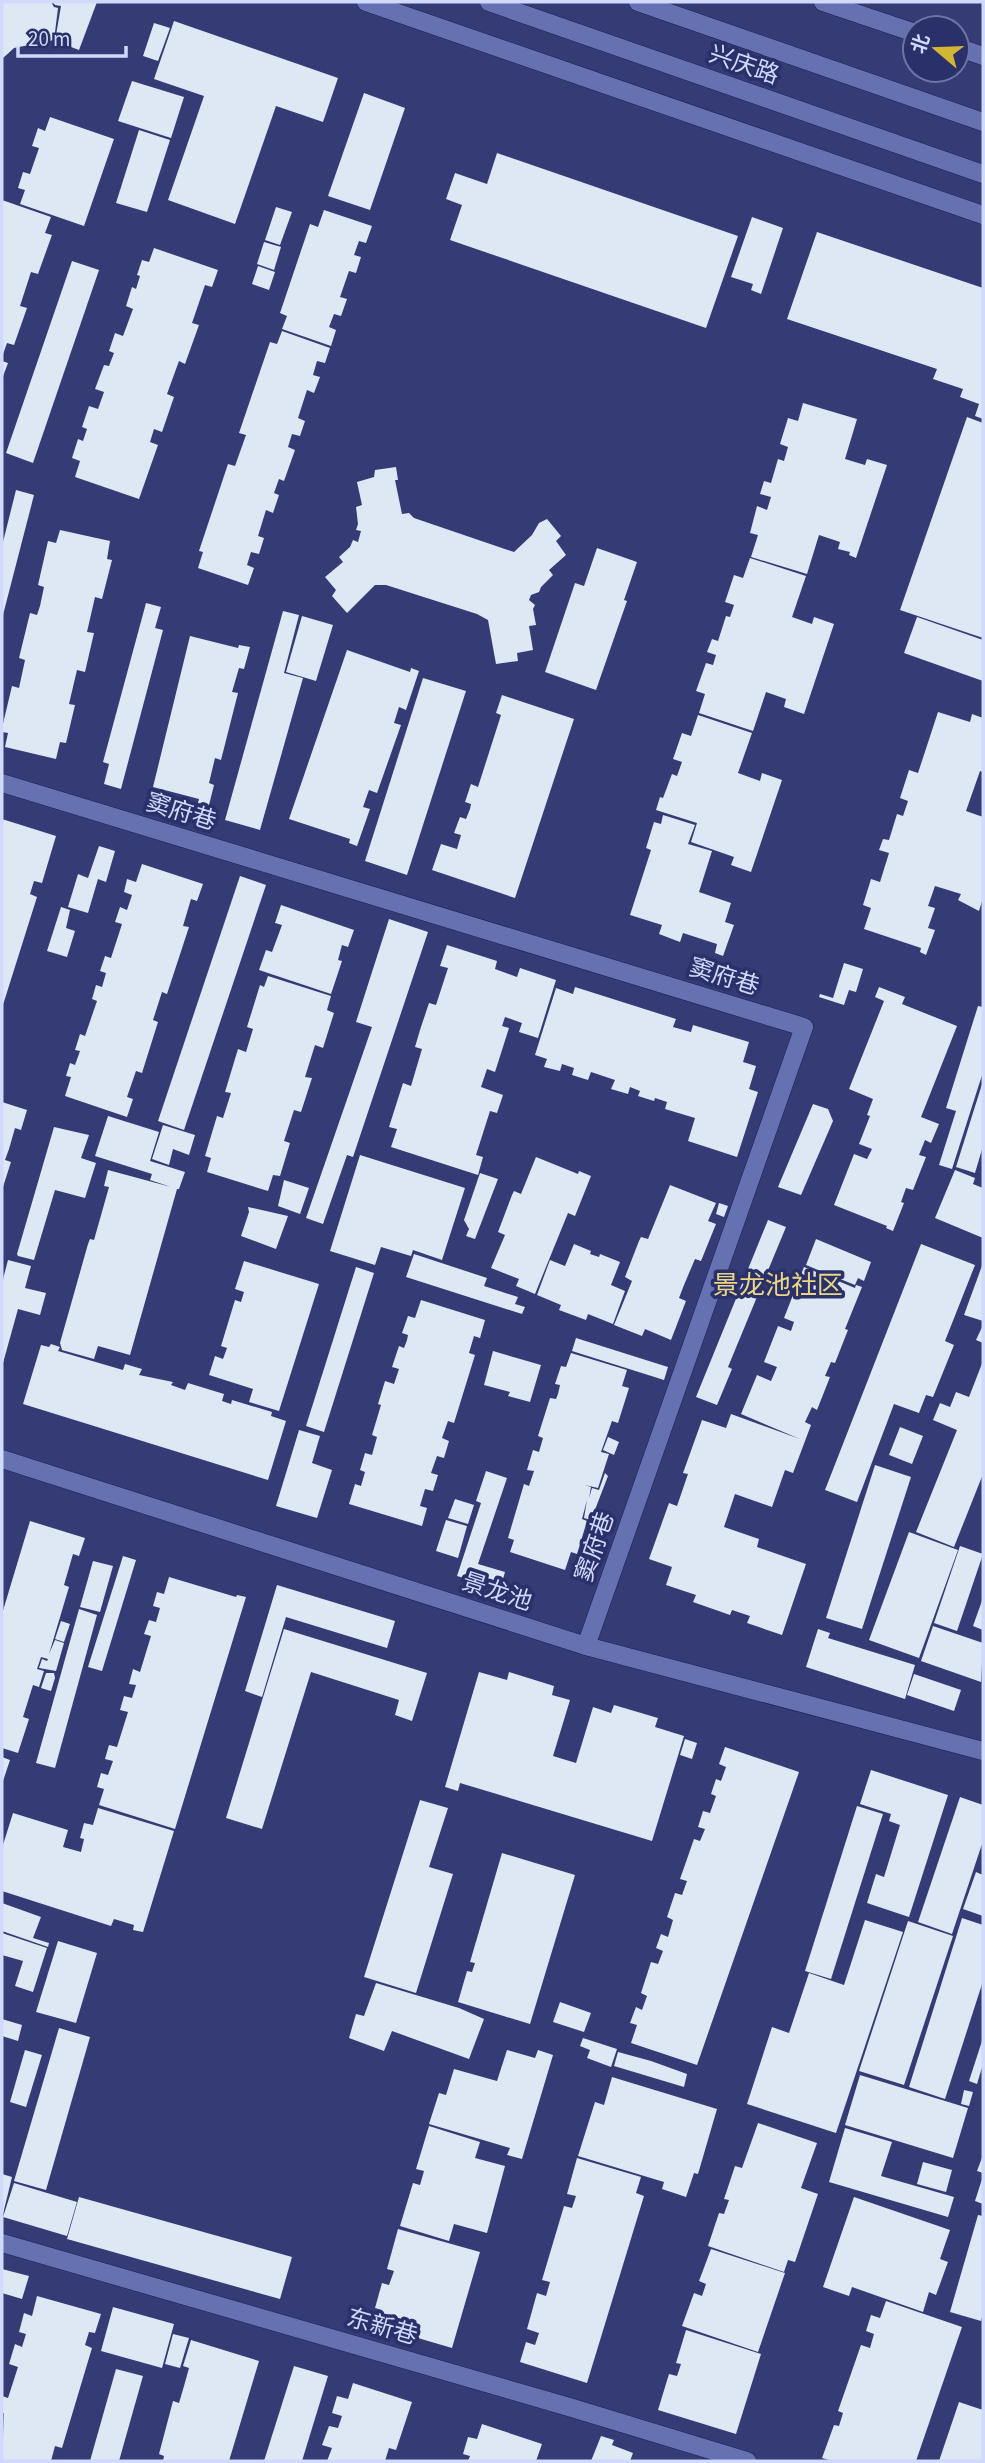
<svg xmlns="http://www.w3.org/2000/svg" width="985" height="2463" viewBox="0 0 985 2463" font-family="'Source Sans 3','Noto Sans SC',sans-serif">
<style>
.building{fill:#dee8f4}
.lines{fill:none;stroke-linecap:round;stroke-linejoin:round}
.street-casing{stroke:#1c2058;stroke-width:19}
.secondary-casing{stroke:#1c2058;stroke-width:19}
.street{stroke:#6571b0;stroke-width:18}
.secondary{stroke:#6571b0;stroke-width:18}
.labels{text-anchor:middle;dominant-baseline:central;stroke-width:7;stroke-linejoin:round;paint-order:stroke}
.street-label{font-size:24px;fill:#d1d9fc;stroke:#2a3069}
.neighbourhood-label{font-size:26px;fill:#e9d587;stroke:#2a3069}
</style>
<rect width="100%" height="100%" fill="#343b75"/>
<g class="building">
<path d="M2,2H51L54,7L58,8L54,40L14,48L2,59Z"/>
<path d="M53,2H97L79,50L55,41L61,6L55,5Z"/>
<path d="M174,21L338,78L323,122L276,106L235,224L168,200L204,96L154,79Z"/>
<path d="M154,23L170,28L158,61L143,56Z"/>
<path d="M132,81L184,97L171,138L118,121Z"/>
<path d="M364,93L405,108L370,210L328,196Z"/>
<path d="M50,117L114,139L84,226L20,204L25,190L18,188L23,172L30,174L39,148L32,146L38,128L45,131Z"/>
<path d="M139,130L170,140L147,212L116,203Z"/>
<path d="M497,153L738,236L706,328L450,240L462,205L446,199L455,173L487,184Z"/>
<path d="M2,200L51,217L45,233L52,235L38,274L31,272L20,306L27,308L14,345L7,343L2,357Z"/>
<path d="M276,207L292,212L280,245L265,240Z"/>
<path d="M324,210L372,226L366,243L359,241L354,255L361,257L356,273L349,271L340,297L347,299L341,316L334,314L329,327L336,330L331,346L282,329L287,316L280,313L310,224L318,227Z"/>
<path d="M752,217L783,228L761,294L751,290L753,284L731,277Z"/>
<path d="M817,232L983,288V419L975,416L979,404L960,397L963,389L933,379L937,369L787,319Z"/>
<path d="M264,242L281,247L274,270L257,264Z"/>
<path d="M154,248L218,270L212,287L205,285L192,323L199,325L185,364L179,361L167,394L174,397L162,432L154,429L150,442L158,445L139,499L75,477L80,461L72,458L78,439L83,441L87,429L82,427L89,406L98,409L104,392L95,389L104,365L109,366L114,353L109,351L115,333L123,336L133,309L126,306L132,287L136,289L140,276L137,275L142,260L149,262Z"/>
<path d="M72,261L99,270L33,463L6,453Z"/>
<path d="M258,266L275,272L269,290L252,284Z"/>
<path d="M282,331L330,348L325,363L317,361L313,375L320,377L314,393L307,390L298,418L305,421L300,436L292,434L288,447L295,450L284,481L279,479L274,493L279,495L273,513L266,510L258,536L264,538L259,554L251,552L247,565L254,568L248,585L198,568L203,552L199,551L228,464L235,466L246,435L239,433L270,342L277,344Z"/>
<path d="M2,361L8,363L2,379Z"/>
<path d="M803,403L857,419L845,459L865,465L867,459L887,465L856,558L849,555L850,552L838,549L840,542L819,535L807,574L751,557L758,535L750,533L757,506L767,510L771,497L760,494L764,481L771,483L778,459L784,461L788,447L780,444L788,418L798,421Z"/>
<path d="M967,417L983,423V638L900,610Z"/>
<path d="M396,467L398,480H395L402,514L409,513L414,518L514,552L532,535L539,523L547,519L561,536L556,541L566,555L549,570L553,575L541,587L539,592L531,595L529,600L535,605L533,609L536,625L529,626L533,650L517,653L518,661L496,664L488,620L477,614L386,585H375L347,613L332,596L336,590L325,577L343,562L339,557L350,547L353,540L358,542L361,531L356,530L358,524L356,507L362,505L357,482L374,477L375,470Z"/>
<path d="M16,490L34,495L3,615L2,546Z"/>
<path d="M60,530L110,541L107,559L112,560L102,599L95,597L87,632L94,633L85,672L77,670L69,704L75,705L66,743L60,742L56,759L5,747L8,733L2,732V728L12,686L19,688L25,660L19,658L30,613L37,615L40,606L44,587L38,585L48,541L56,543Z"/>
<path d="M597,548L637,562L624,600L627,601L596,690L545,672L575,583L584,586Z"/>
<path d="M750,558L806,576L792,617L812,624L814,617L834,624L804,714L784,707L786,699L766,692L753,731L699,713L705,694L696,691L706,663L713,665L716,655L707,652L712,639L718,641L726,616L730,617L734,605L725,602L734,575L743,578Z"/>
<path d="M146,603L161,607L155,628L163,630L121,789L104,784L109,764L103,762Z"/>
<path d="M283,611L299,615L284,673L303,678L260,830L225,820Z"/>
<path d="M302,616L333,625L316,681L286,672Z"/>
<path d="M917,617L983,640V681L904,653Z"/>
<path d="M190,636L238,648L239,645L250,647L244,669L239,668L232,692L238,693L221,760L215,758L209,783L214,785L209,805L198,803L199,799L153,787Z"/>
<path d="M347,650L410,672L411,668L419,671L406,710L399,707L394,723L401,725L377,793L369,790L363,807L370,809L357,846L349,843L350,839L289,819Z"/>
<path d="M423,678L466,691L407,875L365,861Z"/>
<path d="M502,695L574,719L515,898L432,870L441,844L457,849L461,835L454,833L460,817L466,819L470,809L471,804L465,802L471,784L478,787L501,715L496,713Z"/>
<path d="M938,712L970,722L972,714L983,718V772L980,771L966,811L983,817V898L979,911L958,900L961,894L935,886L928,906L935,908L928,928L935,930L926,955L920,952L921,948L864,929L871,908L863,905L871,879L880,882L889,853L879,850L883,839L889,840L897,814L903,816L908,801L900,798L909,770L918,773Z"/>
<path d="M698,715L752,733L738,773L760,781L762,773L782,780L751,872L731,865L734,857L691,842L697,823L656,810L660,797L663,798L672,774L677,776L682,762L673,759L682,733L691,736Z"/>
<path d="M663,815L695,825L688,844L712,851L699,892L731,903L725,922L734,925L723,956L715,953L717,944L683,933L680,942L659,934L662,925L630,915L651,850L646,848L654,822L661,824Z"/>
<path d="M2,819L56,836L42,883L34,881L30,894L37,897L2,1008Z"/>
<path d="M99,846L115,851L106,882L98,879L88,913L68,907L78,874L88,878Z"/>
<path d="M142,864L203,884L197,901L191,899L183,926L189,927L167,994L162,992L153,1020L158,1022L142,1073L136,1071L127,1097L133,1099L127,1117L65,1096L71,1077L66,1076L70,1063L75,1065L80,1051L75,1050L80,1034L85,1036L97,1001L92,999L96,985L102,987L106,973L100,971L105,956L111,958L122,924L115,922L120,907L127,910L132,895L124,892L127,879L136,882Z"/>
<path d="M240,876L266,885L184,1130L158,1121Z"/>
<path d="M281,905L354,930L348,947L342,945L338,960L342,961L331,994L259,970L266,950L272,952L282,925L275,923Z"/>
<path d="M61,907L70,910L66,928L75,931L67,957L47,951Z"/>
<path d="M389,919L428,932L353,1157L347,1155L323,1224L306,1218L372,1027L356,1022Z"/>
<path d="M447,945L497,961L495,969L517,977L520,968L556,980L538,1038L519,1032L522,1023L505,1017L502,1026L509,1028L495,1072L487,1069L481,1087L503,1095L497,1113L490,1111L476,1155L483,1157L478,1175L391,1147L397,1129L389,1127L403,1083L411,1086L422,1049L415,1047L420,1030L429,1003L436,1005L448,968L440,966Z"/>
<path d="M844,963L863,969L856,992L849,990L844,1005L819,997L820,994L833,998Z"/>
<path d="M268,976L331,996L327,1010L334,1013L323,1048L315,1045L305,1077L312,1078L301,1112L294,1110L284,1141L290,1143L280,1176L273,1175L268,1191L207,1172L211,1158L205,1156L217,1116L223,1118L231,1093L225,1092L238,1049L246,1052L253,1029L247,1027L260,985L264,987Z"/>
<path d="M575,987L676,1019L673,1027L691,1032L693,1025L749,1042L743,1062L756,1066L749,1089L758,1092L737,1157L688,1141L695,1118L665,1109L667,1102L655,1098L654,1101L638,1096L640,1091L630,1087L628,1094L611,1089L615,1080L591,1072L588,1080L572,1075L574,1068L562,1064L560,1071L544,1067L547,1059L535,1055L556,988L573,994Z"/>
<path d="M879,987L905,997L902,1004L957,1026L921,1117L939,1124L931,1143L925,1140L919,1155L926,1157L913,1190L906,1188L901,1202L904,1203L893,1231L886,1228L887,1226L834,1205L854,1154L867,1159L872,1149L859,1144L870,1116L867,1115L873,1099L849,1089L884,1001L875,997Z"/>
<path d="M978,1006L983,1007V1072L952,1169L939,1165L956,1111L946,1108Z"/>
<path d="M983,1081V1146L975,1173L956,1167Z"/>
<path d="M2,1102L27,1110L21,1130L15,1128L9,1149L5,1160L11,1162L2,1190Z"/>
<path d="M813,1104L828,1109L833,1121L801,1195L778,1187Z"/>
<path d="M108,1116L159,1132L150,1161L185,1172L179,1189H177L130,1355L98,1346L94,1359L62,1350L60,1343L88,1244L90,1239L94,1240L109,1187L104,1186L108,1170L171,1187L150,1180L152,1174L95,1156Z"/>
<path d="M163,1125L195,1135L189,1155L173,1149L169,1165L152,1159Z"/>
<path d="M54,1127L89,1135L81,1158L96,1163L85,1198L55,1190L34,1260L18,1256L17,1254Z"/>
<path d="M360,1155L465,1188L442,1260L413,1250L411,1256L381,1247L375,1265L330,1251Z"/>
<path d="M536,1157L578,1174L579,1171L591,1176L575,1216L568,1213L535,1294L516,1286L519,1279L491,1268L505,1235L498,1232L512,1195L514,1191L521,1194Z"/>
<path d="M955,1170L975,1178L973,1184L983,1188V1238L935,1218Z"/>
<path d="M480,1173L498,1179L475,1239L466,1236L469,1229L464,1220Z"/>
<path d="M284,1180L309,1188L300,1214L278,1206Z"/>
<path d="M670,1185L716,1203L708,1221L716,1224L701,1261L695,1259L684,1285L679,1298L686,1301L671,1340L645,1329L642,1336L614,1325L632,1281L625,1277L639,1241L641,1237L648,1239Z"/>
<path d="M719,1203L728,1206L724,1217L716,1214Z"/>
<path d="M248,1207L288,1216L276,1249L241,1236L249,1212Z"/>
<path d="M768,1220L786,1227L728,1367L732,1369L717,1405L696,1397Z"/>
<path d="M816,1239L871,1262L864,1281L858,1278L855,1285L806,1265Z"/>
<path d="M574,1244L591,1251L590,1254L599,1257L600,1254L620,1262L611,1285L625,1291L613,1324L588,1314L586,1320L559,1310L561,1305L537,1295L550,1260L565,1266Z"/>
<path d="M921,1244L975,1265L945,1341L954,1345L933,1397L926,1395L919,1413L894,1404L857,1502L825,1490Z"/>
<path d="M414,1254L487,1278L484,1286L518,1297L515,1304L525,1307L522,1314L406,1277Z"/>
<path d="M8,1260L31,1266L25,1288L46,1293L40,1315L18,1309L3,1363L2,1283Z"/>
<path d="M244,1261L319,1284L279,1411L249,1402L253,1389L209,1375L215,1356L223,1359L227,1348L221,1346L235,1300L241,1302L244,1292L235,1289Z"/>
<path d="M983,1263V1321L964,1315Z"/>
<path d="M356,1267L374,1273L324,1432L306,1426Z"/>
<path d="M804,1267L855,1288L856,1285L862,1287L845,1329L848,1330L835,1363L831,1362L825,1376L830,1377L817,1410L812,1407L805,1422L811,1425L793,1473L785,1470L772,1507L735,1494L724,1527L759,1539L757,1547L806,1564L782,1635L747,1623L750,1616L732,1610L730,1615L693,1602L696,1595L666,1585L672,1567L649,1559L669,1503L677,1506L688,1474L683,1473L702,1420L726,1428L731,1414L800,1439L741,1414L757,1375L771,1381L777,1367L764,1362L778,1326L791,1331L794,1322L784,1318Z"/>
<path d="M421,1300L485,1320L480,1338L474,1336L469,1353L475,1355L454,1423L448,1421L442,1438L449,1441L444,1458L437,1456L431,1473L438,1475L433,1491L425,1489L420,1506L427,1508L422,1526L349,1504L355,1484L361,1486L365,1472L360,1470L365,1453L372,1455L377,1437L372,1435L381,1405L378,1404L385,1381L394,1384L399,1369L392,1367L399,1346L404,1348L407,1340L408,1335L402,1333L408,1316L415,1318Z"/>
<path d="M983,1325V1343L976,1340Z"/>
<path d="M576,1338L668,1367L664,1380L572,1351Z"/>
<path d="M51,1344L60,1347L58,1351L123,1370L125,1364L142,1369L139,1375L173,1382L171,1385L185,1390L188,1383L224,1394L222,1401L231,1404L232,1400L272,1412L271,1416L286,1421L268,1480L23,1404L41,1345L49,1347Z"/>
<path d="M493,1351L541,1365L530,1402L508,1396L510,1392L484,1385Z"/>
<path d="M571,1353L627,1370L622,1386L629,1388L618,1423L612,1421L601,1452L609,1454L598,1488L585,1485L591,1487L589,1498L592,1488L599,1490L605,1473L608,1476L591,1520L584,1518L587,1500L582,1519L587,1521L577,1554L571,1552L565,1570L510,1552L514,1540L508,1538L524,1484L529,1486L534,1471L527,1470L533,1450L539,1452L543,1438L538,1436L550,1398L556,1399L558,1394L560,1385L555,1384L561,1366L566,1367Z"/>
<path d="M983,1361V1474L954,1547L916,1532L957,1430L933,1420L940,1403L950,1407L956,1392L969,1397Z"/>
<path d="M900,1427L923,1436L912,1464L889,1455Z"/>
<path d="M299,1430L320,1436L312,1463L332,1470L317,1518L276,1506Z"/>
<path d="M608,1437L619,1442L614,1455L603,1450Z"/>
<path d="M875,1465L911,1477L862,1629L826,1618Z"/>
<path d="M486,1471L507,1478L478,1564L505,1572L500,1589L457,1576L481,1503L476,1501Z"/>
<path d="M455,1499L474,1505L468,1524L448,1518Z"/>
<path d="M446,1520L467,1526L458,1558L436,1551Z"/>
<path d="M30,1521L85,1538L79,1556L73,1554L64,1585L69,1587L49,1654L55,1640L64,1643L56,1671L39,1668L42,1659L47,1661L48,1659L41,1657L37,1669L44,1671L39,1687L33,1685L23,1717L29,1719L18,1753L2,1748V1614Z"/>
<path d="M909,1532L958,1550L919,1658L869,1640Z"/>
<path d="M960,1546L983,1554L957,1631L934,1623Z"/>
<path d="M123,1556L136,1560L102,1671L88,1667Z"/>
<path d="M93,1561L113,1566L100,1612L80,1607Z"/>
<path d="M169,1577L236,1597L237,1595L246,1597L175,1829L99,1805L104,1789L97,1787L101,1773L108,1775L113,1761L105,1759L109,1745L117,1747L128,1712L120,1710L124,1696L132,1698L136,1685L129,1684L133,1669L140,1672L151,1636L144,1634L149,1620L156,1622L160,1608L153,1606L157,1592L164,1594Z"/>
<path d="M277,1585L395,1621L387,1648L286,1617L262,1697L245,1691Z"/>
<path d="M983,1598V1630L973,1626Z"/>
<path d="M79,1609L97,1615L55,1768L36,1763Z"/>
<path d="M61,1621L70,1624L64,1642L55,1639Z"/>
<path d="M933,1626L983,1643L981,1682L921,1661Z"/>
<path d="M284,1629L427,1673L412,1721L395,1715L399,1700L311,1672L262,1829L226,1818Z"/>
<path d="M818,1629L830,1633L828,1638L915,1665L905,1699L806,1667Z"/>
<path d="M479,1672L507,1680L509,1672L554,1686L552,1695L570,1700L553,1756L576,1763L593,1707L611,1713L614,1705L658,1718L655,1727L684,1736L652,1841L460,1783L458,1791L445,1787Z"/>
<path d="M46,1673H54L55,1678L51,1691L41,1688Z"/>
<path d="M914,1674L961,1690L954,1711L907,1695Z"/>
<path d="M685,1739L697,1743L692,1759L680,1755Z"/>
<path d="M725,1747L799,1772L697,2065L631,2043L637,2025L630,2023L636,2007L642,2010L647,1996L641,1993L651,1962L658,1964L663,1951L656,1948L661,1934L668,1937L673,1920L667,1917L675,1893L682,1895L687,1881L680,1879L694,1839L700,1841L705,1829L698,1827L703,1811L710,1813L716,1796L711,1794L716,1779L721,1781L726,1767L719,1764Z"/>
<path d="M2,1757L10,1760L2,1784Z"/>
<path d="M871,1770L948,1795L909,1917L867,1903L876,1874L884,1877L900,1825L889,1821L891,1814L860,1804Z"/>
<path d="M960,1797L983,1805V1841L952,1934L918,1922Z"/>
<path d="M420,1800L448,1808L429,1867L453,1874L416,1993L364,1977Z"/>
<path d="M857,1806L883,1814L831,1979L805,1971Z"/>
<path d="M98,1808L174,1831L143,1932L133,1930L134,1925L114,1919L111,1926L2,1891V1848L13,1813L68,1830L63,1847L81,1852L84,1839L80,1838L84,1823L93,1825Z"/>
<path d="M502,1853L575,1875L530,2024L458,2002L467,1971L472,1972L475,1963L470,1962Z"/>
<path d="M976,1872L983,1875V1916L963,1909Z"/>
<path d="M2,1903L41,1917L33,1938L49,1943L48,1947L2,1931Z"/>
<path d="M962,1918L983,1925V1981L945,2099L909,2087Z"/>
<path d="M865,1920L903,1932L836,2133L747,2104L772,2027L789,2033L809,1973L844,1985Z"/>
<path d="M908,1921L953,1936L904,2085L859,2071Z"/>
<path d="M2,1933L47,1948L33,1992L15,1986L23,1961L2,1955Z"/>
<path d="M58,1941L97,1953L76,2023L36,2012Z"/>
<path d="M376,1983L459,2008L484,2019L469,2059L392,2031L384,2051L349,2038L356,2014L364,2016Z"/>
<path d="M560,2002L591,2013L584,2032L553,2022Z"/>
<path d="M2,2019L22,2025L18,2041L2,2036Z"/>
<path d="M59,2028L90,2037L46,2190L14,2181Z"/>
<path d="M583,2038L617,2049L611,2067L587,2058L590,2050L580,2046Z"/>
<path d="M983,2038V2064L977,2084L969,2081Z"/>
<path d="M25,2050L42,2055L26,2107L10,2102Z"/>
<path d="M507,2050L535,2058L538,2050L553,2055L522,2159L507,2155L510,2148L429,2124L439,2093L446,2095L454,2069L497,2081Z"/>
<path d="M618,2052L651,2061L687,2074L684,2087L614,2066Z"/>
<path d="M860,2075L968,2108L953,2158L845,2125Z"/>
<path d="M612,2077L717,2109L698,2174L694,2173L686,2197L662,2189L664,2182L578,2156L595,2102L604,2105Z"/>
<path d="M964,2090L973,2092L969,2106L961,2104Z"/>
<path d="M758,2123L817,2143L801,2188L818,2194L795,2262L788,2260L784,2272L708,2246L719,2213L724,2214L729,2200L724,2199L735,2166L742,2168Z"/>
<path d="M429,2126L480,2142L475,2158L505,2166L487,2233L454,2224L449,2241L400,2226L413,2183L420,2185L424,2171L416,2169Z"/>
<path d="M845,2128L892,2142L881,2176L954,2197L948,2217L829,2182Z"/>
<path d="M983,2155V2173L977,2171Z"/>
<path d="M577,2158L641,2177L636,2193L644,2196L587,2383L520,2362L526,2342L535,2345L539,2333L527,2329L537,2293L546,2296L550,2282L542,2280L564,2206L572,2208L576,2196L567,2194Z"/>
<path d="M923,2162L952,2170L946,2192L917,2184Z"/>
<path d="M2,2174L12,2177L3,2214H2Z"/>
<path d="M983,2176V2204L975,2201Z"/>
<path d="M14,2183L77,2202L67,2236L3,2217Z"/>
<path d="M79,2197L292,2257L280,2299L67,2239Z"/>
<path d="M854,2197L950,2230L940,2259L948,2262L936,2295L929,2292L923,2312L852,2287L849,2296L823,2287Z"/>
<path d="M978,2215L983,2216V2313L981,2321L950,2312Z"/>
<path d="M398,2229L480,2252L452,2348L377,2326L382,2310L375,2308L382,2283L389,2285L394,2271L387,2269Z"/>
<path d="M711,2249L785,2273L758,2352L682,2326L694,2293L702,2296L706,2284L699,2281Z"/>
<path d="M2,2269L29,2276L22,2299L2,2293Z"/>
<path d="M37,2296L101,2314L95,2333L89,2332L85,2345L92,2348L62,2448L55,2446L51,2461H2L4,2413H2V2396L8,2398L18,2367L9,2364L15,2344L22,2347L26,2334L19,2332L24,2313L32,2316Z"/>
<path d="M886,2301L962,2327L916,2461H833L822,2458L834,2425L839,2426L843,2413L838,2411L861,2345L870,2348L874,2334L866,2331L871,2315L880,2318Z"/>
<path d="M113,2307L174,2324L162,2368L101,2351Z"/>
<path d="M686,2330L761,2354L736,2434L658,2410L669,2374L677,2376L681,2364L676,2363Z"/>
<path d="M173,2334L189,2338L180,2368L165,2364Z"/>
<path d="M191,2340L259,2361L229,2461H163L164,2456L159,2454L173,2401L179,2403L184,2386L189,2368L183,2366Z"/>
<path d="M294,2366L328,2376L302,2461H264Z"/>
<path d="M116,2369L143,2376L119,2461H90Z"/>
<path d="M353,2383L412,2402L396,2450L389,2448L385,2461H327L332,2448L322,2445L329,2426L338,2428L342,2416L332,2413L337,2396L348,2399Z"/>
<path d="M959,2402L983,2410V2461H939Z"/>
<path d="M482,2424L542,2444L536,2461H468L470,2456L463,2454L468,2437L477,2439Z"/>
<path d="M601,2436L614,2440L612,2445L633,2453L630,2461H591Z"/>
</g>
<g class="lines">
<g class="street-casing">
<g id="street">
<path d="M2,783L804,1027L586,1646"/>
<path d="M2,2243L569,2407L747,2461"/>
</g>
</g>
<g class="secondary-casing">
<g id="secondary">
<path d="M366,2L983,215"/>
<path d="M489,2L983,174"/>
<path d="M638,2L983,122"/>
<path d="M823,2L915,33"/>
<path d="M957,47L983,56"/>
<path d="M2,1459L586,1646L983,1751"/>
</g>
</g>
<use href="#street" class="street"/>
<use href="#secondary" class="secondary"/>
</g>
<g class="labels">
<g class="street-label">
<text transform="translate(744 65) rotate(19)">兴庆路</text>
<text transform="translate(181 812) rotate(17)">窦府巷</text>
<text transform="translate(724 977) rotate(17)">窦府巷</text>
<text transform="translate(595 1547) rotate(-71)">窦府巷</text>
<text transform="translate(497 1592) rotate(18)">景龙池</text>
<text transform="translate(382 2327) rotate(16)">东新巷</text>
</g>
<g class="neighbourhood-label">
<text x="778" y="1285">景龙池社区</text>
</g>
</g>
<rect width="985" height="2463" fill="none" stroke="#d1d9fc" stroke-width="7"/>
<g transform="translate(936 49) rotate(289)"><circle r="33" fill="#2a3069" stroke="#6d74a4" stroke-width="2"/>
<path d="M0-5L12 26L0 18L-12 26Z" fill="#d4b635"/>
<text y="-10" font-size="19" font-weight="bold" text-anchor="middle" fill="#d1d9fc">北</text>
</g>
<path d="M18 46v10h108v-10" fill="none" stroke="#d1d9fc" stroke-width="3.5"/>
<text x="28" y="46" font-size="21" fill="#d1d9fc" stroke="#2a3069" stroke-width="5" paint-order="stroke">20 m</text>
</svg>
